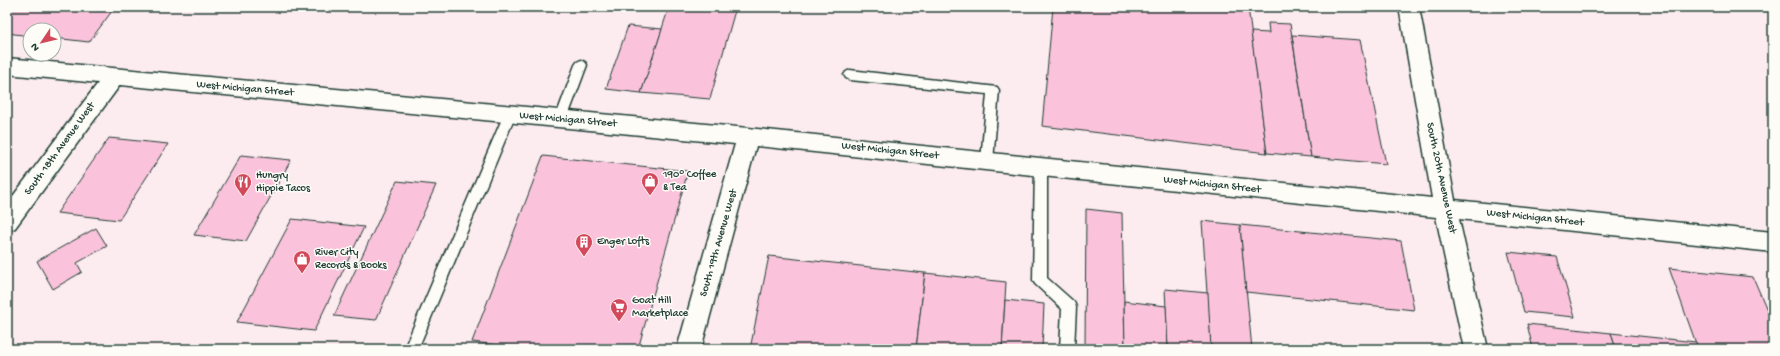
<svg xmlns="http://www.w3.org/2000/svg" width="1780" height="356" viewBox="0 0 1780 356" font-family="'Gochi Hand',sans-serif">
<style>
.built{fill:#fcebef;fill-rule:evenodd}
.building{fill:#fac3db;stroke:#1f3d34}
.lines{fill:none;stroke-linecap:round;stroke-linejoin:round}
.service-casing{stroke:#1f3d34;stroke-width:3}
.minor-casing{stroke:#1f3d34;stroke-width:3}
.service{fill:#fdfcf7;fill-rule:evenodd}
.minor{fill:#fdfcf7;fill-rule:evenodd}
.labels{text-anchor:middle;dominant-baseline:central;stroke-width:3;stroke-linejoin:round;paint-order:stroke}
.street-label{font-size:11px;fill:#1f3d34;stroke:#fdfcf7}
.poi-label{font-size:11px;fill:#1f3d34;stroke:#fdfcf7;text-anchor:start}
</style>
<rect width="100%" height="100%" fill="#fdfcf7"/>
<filter id="ink" filterUnits="userSpaceOnUse"><feTurbulence type="fractalNoise" baseFrequency=".025" numOctaves="2"/><feDisplacementMap in="SourceGraphic" scale="8" xChannelSelector="R" yChannelSelector="G"/><feConvolveMatrix kernelMatrix="1 2 1 2 8 2 1 2 1" color-interpolation-filters="sRGB"/></filter>
<g filter="url(#ink)">
<path class="built" d="M7,7H1773V349H7ZM30,30H54V54H30Z"/>
<g class="building">
<path d="M7,7H115L89,42L54,38V30H30V36L7,33Z"/>
<path d="M669,7H736L710,99L641,93Z"/>
<path d="M1053,7H1248L1267,153L1042,126Z"/>
<path d="M1268,23L1290,24L1311,157L1267,153L1251,32L1269,33Z"/>
<path d="M628,26L662,29L641,93L606,89Z"/>
<path d="M1292,35L1360,40L1386,164L1311,157Z"/>
<path d="M109,138L168,144L119,220L57,213Z"/>
<path d="M241,155L291,160L246,241L194,235Z"/>
<path d="M543,156L688,171L638,349H531L472,342Z"/>
<path d="M397,181L436,185L376,320L334,316Z"/>
<path d="M1086,209L1122,213L1125,349H1085Z"/>
<path d="M292,219L364,227L314,331L237,322Z"/>
<path d="M1202,221L1240,225L1252,349H1211Z"/>
<path d="M1240,225L1401,241L1414,310L1246,292Z"/>
<path d="M96,228L107,246L77,263L82,272L53,289L37,261Z"/>
<path d="M1508,252L1557,257L1575,317L1524,312Z"/>
<path d="M769,256L925,273L916,349H750Z"/>
<path d="M1669,268L1753,277L1773,324V349H1698Z"/>
<path d="M925,273L1006,282L1002,349H916Z"/>
<path d="M1165,289L1208,293L1211,349H1168Z"/>
<path d="M1005,300L1044,304L1042,349H1002Z"/>
<path d="M1124,301L1166,306L1168,349H1125Z"/>
<path d="M1527,324L1611,333L1616,349H1533Z"/>
<path d="M1611,333L1696,342L1698,349H1616Z"/>
</g>
<g class="lines">
<g class="service-casing">
<g id="service">
<path d="M581,60L585,62L587,65L567,119L565,123L561,124L557,123L555,119L575,65L577,62Z"/>
<path d="M850,70L997,87L999,90L993,161L992,165L987,166L982,165L981,161L987,94L850,80L846,78L844,75L846,72Z"/>
<path d="M510,109L514,111L516,114L418,349H404L504,114L506,111Z"/>
<path d="M1041,162L1046,163L1047,167V278L1074,302L1076,307L1074,349H1060L1062,309L1035,284L1033,280L1035,167L1036,163Z"/>
</g>
</g>
<g class="minor-casing">
<path id="minor" d="M1399,7H1419L1455,200L1773,232V252L1459,219L1488,349H1464L1436,217L756,146L701,349H677L735,144L120,85L15,228L7,231V204L98,83L7,74V58L748,128L1432,198Z"/>
</g>
<use href="#service" class="service"/>
<use href="#minor" class="minor"/>
</g>
</g>
<defs>
<g id="shop-pin" transform="scale(0.9)"><path d="M0 17L-7.5 6A9.5 9.5 0 1 1 7.5 6Z" fill="#d1495b" stroke="#fdfcf7"/><path d="M-5-2.5h2.3a2.7 3.5 0 0 1 5.4 0H5L5.5 6h-11ZM-1.5-2.5h3a1.5 2.3 0 0 0-3 0Z" fill="#fff"/></g>
<g id="restaurant-pin" transform="scale(0.9)"><path d="M0 17L-7.5 6A9.5 9.5 0 1 1 7.5 6Z" fill="#d1495b" stroke="#fdfcf7"/><path d="M-5-6h1v4h1v-4h1v4h1v-4h1v5L-1.5 .5V6h-2V.5L-5-1ZM5-6V6H3V1.5H1.5Q1.5-4 5-6Z" fill="#fff"/></g>
<g id="building-pin" transform="scale(0.9)"><path d="M0 17L-7.5 6A9.5 9.5 0 1 1 7.5 6Z" fill="#d1495b" stroke="#fdfcf7"/><path d="M-4-6H4V6H1V3H-1V6H-4ZM-2.5-4.3h1.7v1.8h-1.7ZM.8-4.3h1.7v1.8H.8ZM-2.5-1h1.7V.8h-1.7ZM.8-1h1.7V.8H.8Z" fill="#fff"/></g>
<g id="supermarket-pin" transform="scale(0.9)"><path d="M0 17L-7.5 6A9.5 9.5 0 1 1 7.5 6Z" fill="#d1495b" stroke="#fdfcf7"/><path d="M-6-5.5h2.5l.6 2H6L4.5 2H-2.5L-4.4-4H-6ZM-1.5 3.2a1.3 1.3 0 1 0 .1 0ZM3 3.2a1.3 1.3 0 1 0 .1 0Z" fill="#fff"/></g>
</defs>
<g fill-rule="evenodd">
<use href="#shop-pin" x="650" y="181"/>
<use href="#restaurant-pin" x="243" y="182"/>
<use href="#building-pin" x="584" y="242"/>
<use href="#shop-pin" x="302" y="259"/>
<use href="#supermarket-pin" x="619" y="307"/>
</g>
<g class="labels">
<g class="street-label">
<text transform="translate(245 89) rotate(5)">West Michigan Street</text>
<text transform="translate(568 120) rotate(5)">West Michigan Street</text>
<text transform="translate(60 149) rotate(-54)">South 18th Avenue West</text>
<text transform="translate(890 151) rotate(6)">West Michigan Street</text>
<text transform="translate(1441 178) rotate(78)">South 20th Avenue West</text>
<text transform="translate(1212 185) rotate(6)">West Michigan Street</text>
<text transform="translate(1535 218) rotate(6)">West Michigan Street</text>
<text transform="translate(719 243) rotate(-74)">South 19th Avenue West</text>
</g>
<g class="poi-label">
<text x="663" y="175">190° Coffee<tspan x="663" dy="13">&amp; Tea</tspan></text>
<text x="256" y="176">Hungry<tspan x="256" dy="13">Hippie Tacos</tspan></text>
<text x="597" y="242">Enger Lofts</text>
<text x="315" y="253">River City<tspan x="315" dy="13">Records &amp; Books</tspan></text>
<text x="632" y="301">Goat Hill<tspan x="632" dy="13">Marketplace</tspan></text>
</g>
</g>
<rect width="1780" height="356" fill="none" stroke="#fdfcf7" stroke-width="24"/>
<rect x="12" y="12" width="1756" height="332" fill="none" stroke="#1f3d34" stroke-width="1.5" filter="url(#ink)"/>
<g transform="translate(42 42) rotate(235)"><circle r="19" fill="#fdfcf7" stroke="#a4b0a9"/>
<path d="M0-3L7 15L0 10L-7 15Z" fill="#d1495b"/>
<text y="-6" font-size="11" font-weight="bold" text-anchor="middle" fill="#1f3d34">N</text>
</g>
</svg>
